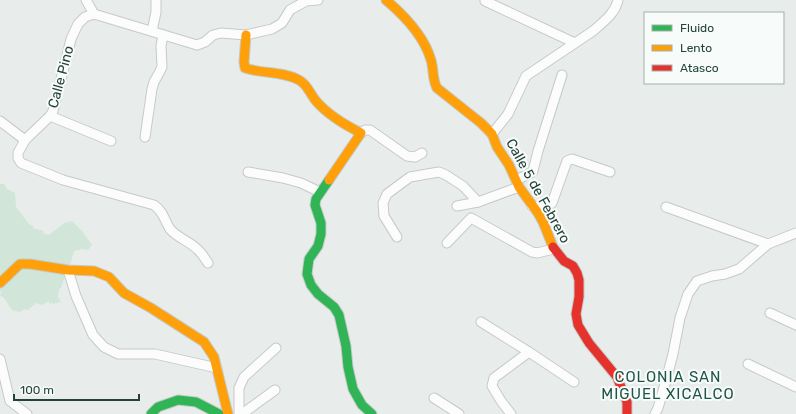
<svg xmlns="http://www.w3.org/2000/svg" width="796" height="414" viewBox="0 0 796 414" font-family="Rubik,sans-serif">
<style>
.green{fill:#d1e6d8}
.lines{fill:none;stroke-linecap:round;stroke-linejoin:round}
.street-casing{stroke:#c5cac8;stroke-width:11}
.fast-casing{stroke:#c3cbc8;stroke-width:11}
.slow-casing{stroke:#c3cbc8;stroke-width:11}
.jam-casing{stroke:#c3cbc8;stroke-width:11}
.street{stroke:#fcfcfc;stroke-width:9}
.fast{stroke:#30b455;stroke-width:9}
.slow{stroke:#ff9f0a;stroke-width:9}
.jam{stroke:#e5322d;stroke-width:9}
.labels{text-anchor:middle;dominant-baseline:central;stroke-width:4;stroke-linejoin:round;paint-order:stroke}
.street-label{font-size:14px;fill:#24423a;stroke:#f7fbf9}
.neighbourhood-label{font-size:15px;letter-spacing:1px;fill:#1f5548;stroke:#f7fbf9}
</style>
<rect width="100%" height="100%" fill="#e8edeb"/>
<path class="green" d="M0,184H4L7,189L15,193L16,207L29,224L33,226V228L44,231L43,233L49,235L64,223L72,221L83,232L92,245L88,250L81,249L79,250L74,251L70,265L64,274V279L61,288L59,289V293L58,294V297L61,302L53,304L52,303L49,304V301L42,305L36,303L28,310L24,309L20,312L12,310L4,298L0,296L1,292L0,291Z"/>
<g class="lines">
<g class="street-casing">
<g id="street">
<path d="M86,0L94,14L197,45L205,42L213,35L221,33L246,35L272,29L282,23L290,10L297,6L306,1L318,0"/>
<path d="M485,1L575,43"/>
<path d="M152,31L156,12V0"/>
<path d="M50,116L111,141"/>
<path d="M0,121L25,140L18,153V158L21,163L63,180L154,205C164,212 164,220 170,229C177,238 190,241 198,250C202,253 205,259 208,263"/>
<path d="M361,133L365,130H370L407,156L415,157L422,153"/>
<path d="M492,134L508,114L526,76L593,31C603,22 615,14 618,0"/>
<path d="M145,137L152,89L154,82L159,73L162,67L161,46L163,35"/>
<path d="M25,140L50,116L53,111L71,39L78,24L85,17L94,14"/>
<path d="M248,172L283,178L301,183L320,192"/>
<path d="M516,180L529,174L533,171L538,151L562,75"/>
<path d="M457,206L478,202L519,187"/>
<path d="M532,206L546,207L552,203L567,161L572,159L610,172"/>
<path d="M666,207L768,244"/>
<path d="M397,237L384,216L383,203L387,194L410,177L439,172L446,175L463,186L478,202"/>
<path d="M447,243L471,218L532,252L537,253L554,249"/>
<path d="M68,270L76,296L93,335L104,347L118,354H155L217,368"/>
<path d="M770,313L796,325"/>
<path d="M481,322L529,352L574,382"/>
<path d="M0,359L10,401L27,414"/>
<path d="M748,364L796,387"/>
<path d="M434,398L459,414"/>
<path d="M239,414V388L244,377L276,348"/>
<path d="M242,414L275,390"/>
<path d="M511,414L501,401L492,386L494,378L529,352"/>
<path d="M655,414L658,408L665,384L673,354L680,318L688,294L697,281L712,276L725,274L739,269L768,244L796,233"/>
</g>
</g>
<g class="fast-casing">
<g id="fast">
<path d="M329,180L316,199L315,205L321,223V234L318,246L309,259L307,274L311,285L318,294L334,307L339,315L346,346L348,367L353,389L362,405L372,414"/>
<path d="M151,414L158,407L178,400L196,402L219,414"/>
</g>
</g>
<g class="slow-casing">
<g id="slow">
<path d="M386,0C405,16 424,36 431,60C434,70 432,79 437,88L481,123L492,134L497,147L509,165L519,187L538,213L543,222L553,247"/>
<path d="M246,35L244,62L245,68C263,74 282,71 299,80C308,85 310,94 316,101C328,115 345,125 361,133L329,180"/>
<path d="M0,283L20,264H30L68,270L94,271L109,277L124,293L151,308L204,342L214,357L228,414"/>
</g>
</g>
<g class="jam-casing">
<path id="jam" d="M553,247L564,261L573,266L577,273L579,280V297L576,314L578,325L589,343L617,377L627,402V414"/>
</g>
<use href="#street" class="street"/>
<use href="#fast" class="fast"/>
<use href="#slow" class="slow"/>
<use href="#jam" class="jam"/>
</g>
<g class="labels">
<g class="street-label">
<text transform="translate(61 77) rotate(-75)">Calle Pino</text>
<text transform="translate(538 191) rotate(61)">Calle 5 de Febrero</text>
</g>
<g class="neighbourhood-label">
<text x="668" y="377">COLONIA SAN<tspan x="668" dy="17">MIGUEL XICALCO</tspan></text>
</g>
</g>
<rect x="644" y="12" width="140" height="72" fill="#f7fbf9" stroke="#a3b1ad"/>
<rect x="652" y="25" width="20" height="6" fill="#30b455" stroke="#a3b1ad"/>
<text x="680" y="32" font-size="12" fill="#24423a">Fluido</text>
<rect x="652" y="45" width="20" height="6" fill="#ff9f0a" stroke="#a3b1ad"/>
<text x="680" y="52" font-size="12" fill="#24423a">Lento</text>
<rect x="652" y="65" width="20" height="6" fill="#e5322d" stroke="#a3b1ad"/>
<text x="680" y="72" font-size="12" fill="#24423a">Atasco</text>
<path d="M14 394v6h125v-6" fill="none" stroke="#24423a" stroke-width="2"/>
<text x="20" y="394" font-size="12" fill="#24423a" stroke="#f7fbf9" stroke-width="3" paint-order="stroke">100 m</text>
</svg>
